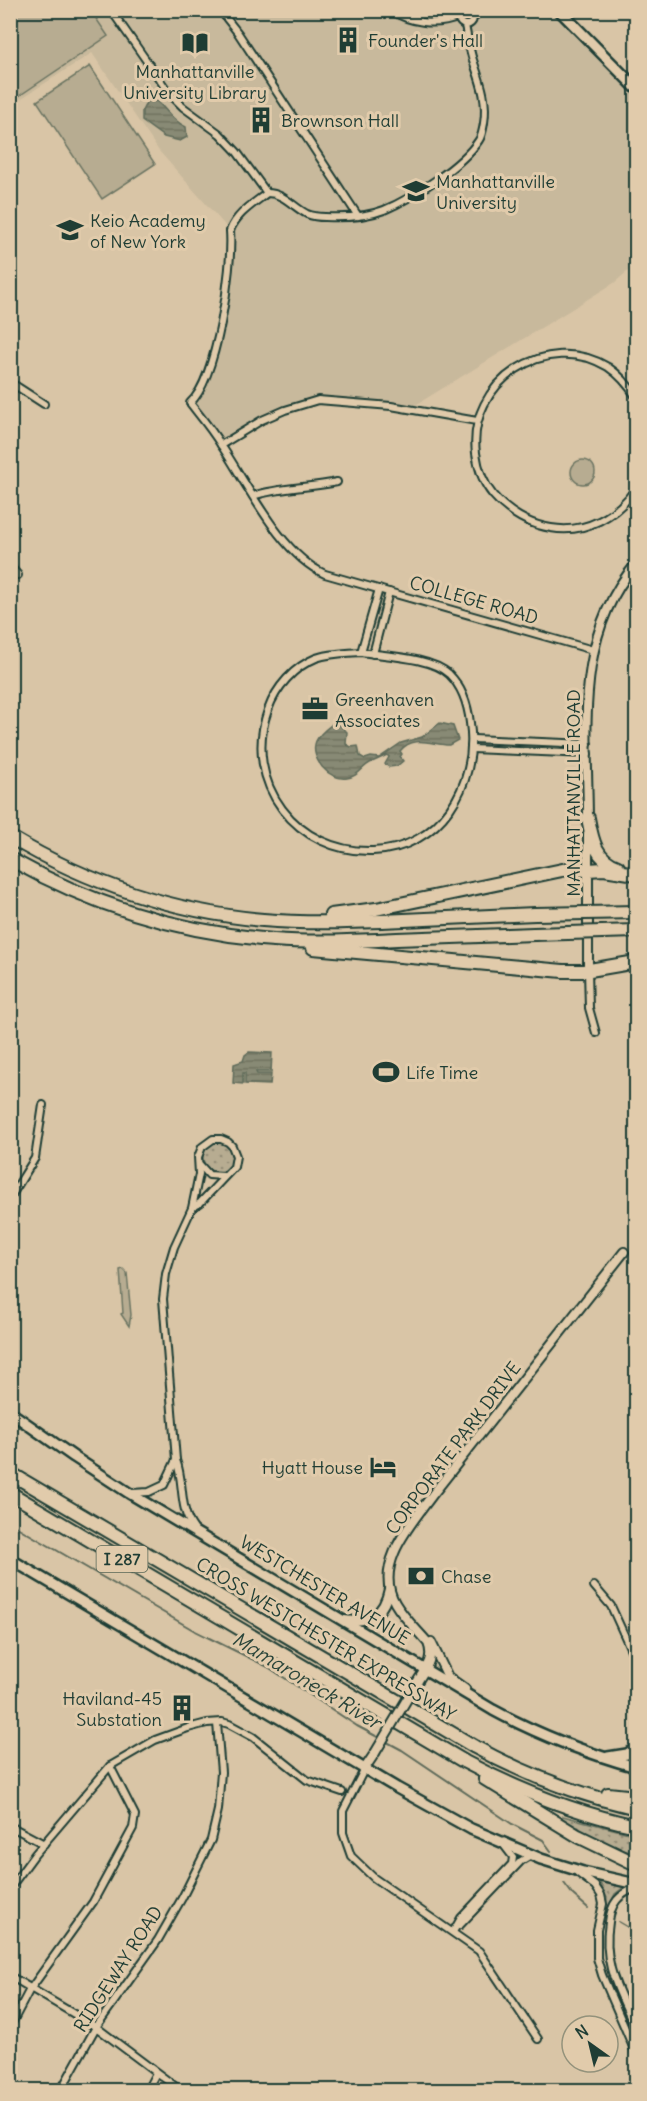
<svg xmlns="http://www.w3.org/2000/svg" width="647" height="2101" viewBox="0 0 647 2101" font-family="Delius,sans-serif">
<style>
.built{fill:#c8b99c}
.grass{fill:url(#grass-dots);stroke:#6b7462;stroke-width:1.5}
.garden{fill:#b7ac91;stroke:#6b7462;stroke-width:1.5}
.water{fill:url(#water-rules);stroke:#5e6b5a;stroke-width:1.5}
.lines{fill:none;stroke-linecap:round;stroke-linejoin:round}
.stream{stroke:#5e6b5a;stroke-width:2}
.minor-casing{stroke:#1f3d34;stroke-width:10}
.tertiary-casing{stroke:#1f3d34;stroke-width:12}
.secondary-casing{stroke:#1f3d34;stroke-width:14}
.motorway-casing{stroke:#1f3d34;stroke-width:16}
.minor{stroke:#e1cbab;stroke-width:6}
.tertiary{stroke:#e1cbab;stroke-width:8}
.secondary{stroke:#e1cbab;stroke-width:9}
.motorway{stroke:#e1cbab;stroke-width:12}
.tertiary-bridge-casing{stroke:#1f3d34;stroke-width:12;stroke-linecap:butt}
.motorway-bridge-casing{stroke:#1f3d34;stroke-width:16;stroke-linecap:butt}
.tertiary-bridge{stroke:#e1cbab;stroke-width:8}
.motorway-bridge{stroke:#e1cbab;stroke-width:12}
.labels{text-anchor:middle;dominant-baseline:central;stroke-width:6;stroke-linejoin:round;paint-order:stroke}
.shield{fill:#e1cbab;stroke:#596858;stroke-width:1.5}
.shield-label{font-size:16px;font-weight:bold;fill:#1f3d34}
.poi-label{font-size:18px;fill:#1f3d34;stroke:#e1cbab;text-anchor:start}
.street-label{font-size:18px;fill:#1f3d34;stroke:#e1cbab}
.water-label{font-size:20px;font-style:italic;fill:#2a453a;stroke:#e1cbab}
</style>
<defs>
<pattern id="grass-dots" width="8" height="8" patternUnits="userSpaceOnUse" patternTransform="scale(1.5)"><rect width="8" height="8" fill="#b7ac91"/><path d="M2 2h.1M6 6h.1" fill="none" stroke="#948d77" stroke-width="1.8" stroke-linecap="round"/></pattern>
<pattern id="water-rules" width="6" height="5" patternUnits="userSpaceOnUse" patternTransform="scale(1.5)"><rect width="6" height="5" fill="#888a74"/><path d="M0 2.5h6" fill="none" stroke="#6f7260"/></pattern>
</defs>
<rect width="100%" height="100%" fill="#d9c5a6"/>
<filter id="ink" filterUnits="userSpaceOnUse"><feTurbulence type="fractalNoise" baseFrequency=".0167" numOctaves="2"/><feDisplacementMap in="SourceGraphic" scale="12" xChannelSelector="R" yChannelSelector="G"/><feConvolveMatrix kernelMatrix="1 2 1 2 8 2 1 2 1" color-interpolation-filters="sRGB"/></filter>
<g filter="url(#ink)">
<path class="built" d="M11,11H557L636,94V264L614,283L409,409L318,400L285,410L221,445L190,403L198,397L222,321L230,231L159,151L92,53L11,105Z"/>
<g class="grass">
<circle cx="218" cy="1157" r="15"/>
<path d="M563,1816L636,1835V1855C611,1845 584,1834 562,1818Z"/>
<path d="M599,1881L624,1887L615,1894L608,1908L606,1907L607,1898Z"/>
</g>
<g class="garden">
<path d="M17,10L91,11L108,36L16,98L11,90L10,15Z"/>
<path d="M90,66L155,164L102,199L37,101Z"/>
<circle cx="583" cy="472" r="12"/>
<path d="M123,1269L127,1273L131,1315L129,1326L121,1314L123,1313L120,1270Z"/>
</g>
<g class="water">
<path d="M152,98C167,107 168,118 186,127L187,137L180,141L164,137L142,121V111L148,99Z"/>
<path d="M336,721L347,732L346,744L351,747L358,746L360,756L365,759L371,757L379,758L401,743L422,737L440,723L453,726L458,740L449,745C432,745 414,734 400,751L402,754L400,757L403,761L397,766L389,767L385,764L389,757L387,755C381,758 376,760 370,763C362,767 358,777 347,778C329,781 309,758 316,741C320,732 329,727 336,721Z"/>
<path d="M249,1052L272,1053L271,1072H256L257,1074H271L270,1085L245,1084V1073H243V1084L233,1083L234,1064L243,1061L245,1055Z"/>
</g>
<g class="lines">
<g class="stream">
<path d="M10,1523L195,1631L268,1667L357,1726L402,1750L512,1824L543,1840L551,1851"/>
<path d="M564,1883L573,1895L588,1908"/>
<path d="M619,1922L636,1932"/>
</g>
<g class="minor-casing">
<g id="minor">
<path d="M111,10L169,93L183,107L220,134L237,152L267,193"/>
<path d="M220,10L238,33L358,216"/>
<path d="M390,10C411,23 436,27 460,17"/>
<path d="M410,10L420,21"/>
<circle cx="466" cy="18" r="7"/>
<path d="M473,18L481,10"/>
<path d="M267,193C253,204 236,214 230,231C233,268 217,379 190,403C201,417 212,430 221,445C248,485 280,554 325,574L593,650"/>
<path d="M267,193C284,193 293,207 307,214C312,216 319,217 325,217C344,218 366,217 384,210C411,199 463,165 479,140C482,136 483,129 484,123C488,98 479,79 472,57C469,46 467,36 465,25"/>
<path d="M10,382L44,404"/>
<path d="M636,397C629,386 620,375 608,367C547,330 467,382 476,453C478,468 483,483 493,495C509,513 527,524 551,528C586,534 617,516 636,488"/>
<path d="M221,445L262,420L285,410L318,400L391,406L477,421"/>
<path d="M253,496C280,487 309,488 337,482"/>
<path d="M10,566L18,575"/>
<path d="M361,652C385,656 431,657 449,674C462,687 468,705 470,723C479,784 440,849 373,851C297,854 242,783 268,710C276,687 294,667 316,658C330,653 347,653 361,652Z"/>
<path d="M361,652L379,589"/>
<path d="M373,654L389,592"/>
<path d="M473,739L588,744"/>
<path d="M472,749L588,754"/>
<path d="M588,970L589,1008L596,1033"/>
<path d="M200,1165L209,1175L223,1176"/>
<path d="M10,1198L35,1158L43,1105"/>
<path d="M192,1208L200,1203L234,1167L236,1156L232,1146L228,1142L221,1139H213L202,1147L198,1157L199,1174L192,1208L174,1247L166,1274L163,1299L176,1460C185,1483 178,1508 194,1529"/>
<path d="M132,1493L149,1492L164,1485L176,1460"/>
<path d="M594,1586L611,1606L636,1661"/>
<path d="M365,1768L343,1811V1833L351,1856L374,1878L479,1951L538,2039"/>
<path d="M10,1826L44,1844"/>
<path d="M578,1873L595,1886L601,1895L603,1904L597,1930V1958L602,1975L636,2054"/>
<path d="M10,1888L35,1854L110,1766L155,1740L188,1728L207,1723L222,1722L229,1724L253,1737L307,1780L342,1792"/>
<path d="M636,1888C619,1894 611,1903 609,1922C602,1965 619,1990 636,2029"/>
<path d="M460,1925L521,1861L531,1855"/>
<path d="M453,1932L461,1918L512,1864L513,1857L503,1844"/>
<path d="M10,1976L96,2027L180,2090"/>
<path d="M10,2027L29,1991L93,1902L133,1828L135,1815L110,1766"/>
<path d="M61,2090L96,2027L158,1940L182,1898L211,1840L218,1810L221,1772L217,1723"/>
<path d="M147,2090L156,2073"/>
</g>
</g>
<g class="tertiary-casing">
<g id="tertiary">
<path d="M588,822C588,733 573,637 636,564"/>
<path d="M588,834V970"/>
<path d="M344,1620C369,1624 384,1614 389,1589"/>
<path d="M431,1642L448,1677L465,1689"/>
<path d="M416,1684C424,1670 435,1660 428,1643C417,1630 403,1617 395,1603C373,1564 412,1523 433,1494L624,1252"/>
<path d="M365,1768L375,1753"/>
</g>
</g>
<g class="secondary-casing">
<g id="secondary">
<path d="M559,10L636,88"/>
<path d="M10,1412L74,1457L129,1493L493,1710C539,1735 586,1753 636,1767"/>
<path d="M10,1559L397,1788L471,1829L541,1859L583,1872L636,1884"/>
<path d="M608,1757L627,1754L636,1748"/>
</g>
</g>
<g class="motorway-casing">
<g id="motorway">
<path d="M588,818C592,839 595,859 618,867"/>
<path d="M10,837C87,883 174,912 263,920C310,924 357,922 404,920C447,918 491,916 535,914"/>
<path d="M10,859C92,905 181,933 274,940C315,943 356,941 397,939C443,937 488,936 534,934"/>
<path d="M331,915L376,909L567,869L588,870L604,869L636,874"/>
<path d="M313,948L563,971H584L636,962"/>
<path d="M10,1473L475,1747C526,1775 580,1795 636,1808"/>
<path d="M10,1493L465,1762C520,1791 576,1813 636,1826"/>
<path d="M485,1779L578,1836L636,1864"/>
<path d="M608,1794L636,1797"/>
</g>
</g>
<use href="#minor" class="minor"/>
<use href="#tertiary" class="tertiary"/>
<use href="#secondary" class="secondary"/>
<use href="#motorway" class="motorway"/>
<g class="tertiary-bridge-casing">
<path id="tertiary-bridge" d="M375,1753L416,1684"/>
</g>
<g class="motorway-bridge-casing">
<g id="motorway-bridge">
<path d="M535,914L636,912"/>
<path d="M534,934L636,931"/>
</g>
</g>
<use href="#tertiary-bridge" class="tertiary-bridge"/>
<use href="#motorway-bridge" class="motorway-bridge"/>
</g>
</g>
<defs>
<g id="building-bare" transform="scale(2.07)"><path d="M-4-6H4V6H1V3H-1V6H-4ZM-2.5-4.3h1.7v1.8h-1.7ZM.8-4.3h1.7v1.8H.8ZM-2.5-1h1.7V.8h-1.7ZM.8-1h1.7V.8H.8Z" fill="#1f3d34" stroke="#e1cbab" stroke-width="2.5" paint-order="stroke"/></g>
<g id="library-bare" transform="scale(2.07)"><path d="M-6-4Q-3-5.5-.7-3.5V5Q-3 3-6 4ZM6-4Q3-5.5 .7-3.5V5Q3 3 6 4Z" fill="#1f3d34" stroke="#e1cbab" stroke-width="2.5" paint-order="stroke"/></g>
<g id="university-bare" transform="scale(2.07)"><path d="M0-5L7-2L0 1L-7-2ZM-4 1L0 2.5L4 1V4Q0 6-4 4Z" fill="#1f3d34" stroke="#e1cbab" stroke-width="2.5" paint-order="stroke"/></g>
<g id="school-bare" transform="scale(2.07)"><path d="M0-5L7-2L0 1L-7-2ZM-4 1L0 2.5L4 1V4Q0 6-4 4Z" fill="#1f3d34" stroke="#e1cbab" stroke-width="2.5" paint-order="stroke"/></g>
<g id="office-bare" transform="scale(2.07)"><path d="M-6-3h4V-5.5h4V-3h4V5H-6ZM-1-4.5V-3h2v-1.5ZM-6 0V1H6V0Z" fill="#1f3d34" stroke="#e1cbab" stroke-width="2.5" paint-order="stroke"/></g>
<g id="stadium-bare" transform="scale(2.07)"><path d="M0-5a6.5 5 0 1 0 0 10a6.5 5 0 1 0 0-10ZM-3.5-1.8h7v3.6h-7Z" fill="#1f3d34" stroke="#e1cbab" stroke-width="2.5" paint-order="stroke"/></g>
<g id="hotel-bare" transform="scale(2.07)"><path d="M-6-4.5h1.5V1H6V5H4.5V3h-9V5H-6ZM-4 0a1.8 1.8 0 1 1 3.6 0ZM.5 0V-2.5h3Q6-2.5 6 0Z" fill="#1f3d34" stroke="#e1cbab" stroke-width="2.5" paint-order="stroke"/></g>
<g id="bank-bare" transform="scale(2.07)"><path d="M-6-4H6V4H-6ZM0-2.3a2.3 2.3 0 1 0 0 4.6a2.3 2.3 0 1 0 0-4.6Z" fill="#1f3d34" stroke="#e1cbab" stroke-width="2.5" paint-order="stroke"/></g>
</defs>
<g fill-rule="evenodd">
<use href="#building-bare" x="348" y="40"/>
<use href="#library-bare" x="195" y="43"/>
<use href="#building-bare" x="261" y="120"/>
<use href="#university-bare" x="416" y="191"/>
<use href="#school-bare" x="70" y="230"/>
<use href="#office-bare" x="315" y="709"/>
<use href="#stadium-bare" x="386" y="1072"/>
<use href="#hotel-bare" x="383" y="1467"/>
<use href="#bank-bare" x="421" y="1576"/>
<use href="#building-bare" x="182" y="1708"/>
</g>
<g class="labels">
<rect class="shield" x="96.5" y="1546" width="51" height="26" rx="4.5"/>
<g class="shield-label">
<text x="122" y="1559">I 287</text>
</g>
<g class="poi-label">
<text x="368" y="40">Founder's Hall</text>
<text x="195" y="71" text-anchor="middle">Manhattanville<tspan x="195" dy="21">University Library</tspan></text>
<text x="281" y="120">Brownson Hall</text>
<text x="436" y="181">Manhattanville<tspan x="436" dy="21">University</tspan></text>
<text x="90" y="220">Keio Academy<tspan x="90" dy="21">of New York</tspan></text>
<text x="335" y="699">Greenhaven<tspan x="335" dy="21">Associates</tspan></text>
<text x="406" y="1072">Life Time</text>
<text x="363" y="1467" text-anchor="end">Hyatt House</text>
<text x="441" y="1576">Chase</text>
<text x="162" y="1698" text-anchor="end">Haviland-45<tspan x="162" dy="21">Substation</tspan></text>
</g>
<g class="street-label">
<text transform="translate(474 600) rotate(16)">COLLEGE ROAD</text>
<text transform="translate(573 793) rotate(-90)">MANHATTANVILLE ROAD</text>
<text transform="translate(453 1448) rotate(-53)">CORPORATE PARK DRIVE</text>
<text transform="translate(325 1590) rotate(31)">WESTCHESTER AVENUE</text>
<text transform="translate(326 1639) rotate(31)">CROSS WESTCHESTER EXPRESSWAY</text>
<text transform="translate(118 1969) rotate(-57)">RIDGEWAY ROAD</text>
</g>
<g class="water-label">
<text transform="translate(307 1680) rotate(31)">Mamaroneck River</text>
</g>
</g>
<rect width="647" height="2101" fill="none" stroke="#e1cbab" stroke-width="36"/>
<rect x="18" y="18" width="611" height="2065" fill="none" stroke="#1f3d34" stroke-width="2" filter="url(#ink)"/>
<g transform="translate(590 2044) rotate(326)"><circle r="28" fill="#e1cbab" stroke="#93927b" stroke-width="1.5"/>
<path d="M0-4.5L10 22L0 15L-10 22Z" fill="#1f3d34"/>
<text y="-9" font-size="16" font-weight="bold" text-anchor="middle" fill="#1f3d34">N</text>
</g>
</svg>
